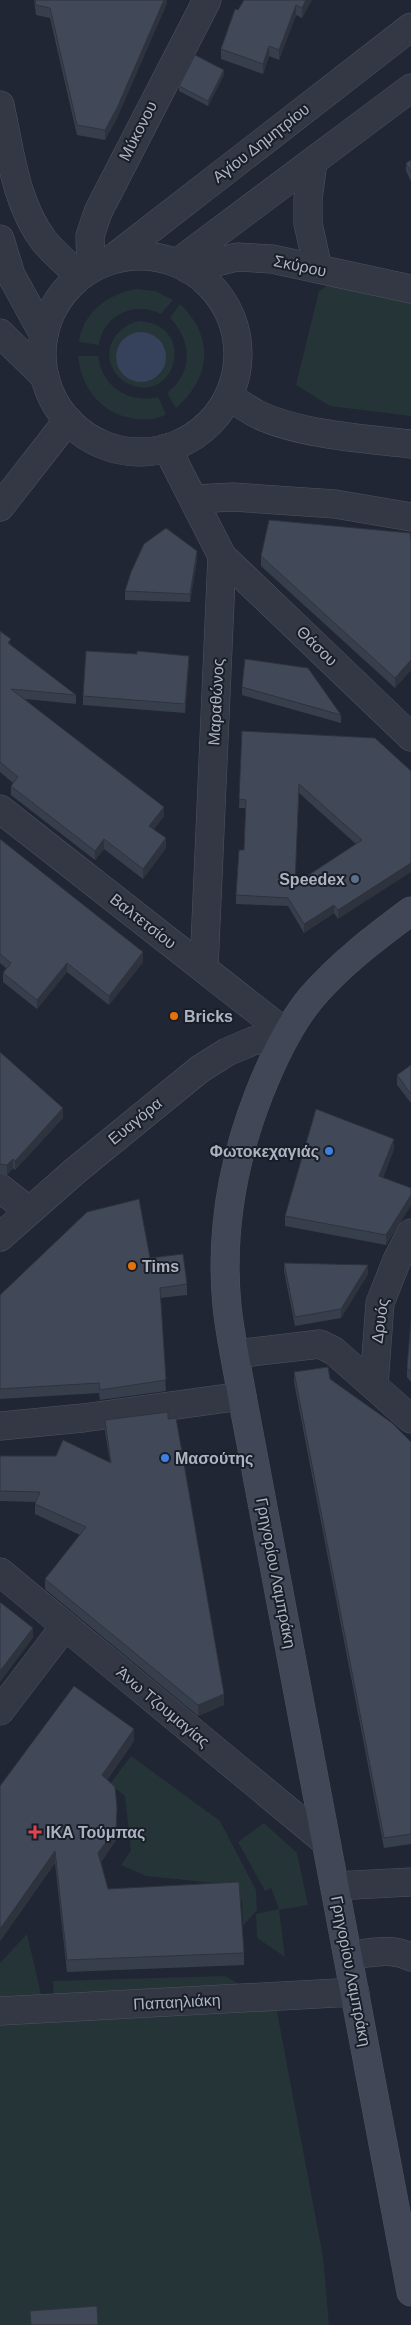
<svg xmlns="http://www.w3.org/2000/svg" width="411" height="2325" viewBox="0 0 411 2325" font-family="Arial,sans-serif">
<style>
.green{fill:#253437;fill-rule:evenodd}
.water{fill:#36425b}
.lines{fill:none;stroke-linecap:round;stroke-linejoin:round}
.pedestrian-casing{stroke:#4e535f;stroke-width:29}
.minor-casing{stroke:#4e535f;stroke-width:29}
.tertiary-casing{stroke:#4e535f;stroke-width:29}
.secondary-casing{stroke:#4e535f;stroke-width:29}
.pedestrian{stroke:#333844;stroke-width:28}
.minor{stroke:#333844;stroke-width:28}
.tertiary{stroke:#333844;stroke-width:28}
.secondary{stroke:#414756;stroke-width:28}
.wall{fill:#383f4c;fill-rule:evenodd}
.shaded-wall{fill:#2e333e}
.building{fill:#414958;stroke:#2e333e;fill-rule:evenodd}
.service-dot{fill:#5c6f8a;stroke:#191e28;stroke-width:2}
.food-dot{fill:#e8710a;stroke:#191e28;stroke-width:2}
.shop-dot{fill:#3f7fe0;stroke:#191e28;stroke-width:2}
.health-dot{fill:#e0444e;stroke:#191e28;stroke-width:2}
.labels{text-anchor:middle;dominant-baseline:central;stroke-width:4;stroke-linejoin:round;paint-order:stroke}
.street-label{font-size:16px;fill:#adb3c1;stroke:#191e28}
.poi-label{font-size:16px;font-weight:bold;fill:#adb3c1;stroke:#191e28;text-anchor:start}
</style>
<rect width="100%" height="100%" fill="#202633"/>
<g class="green">
<path d="M338,279L411,295V416L330,406L296,385L319,291Z"/>
<path d="M136,289L155,291L173,300L161,314C136,301 103,314 99,345L79,342C83,312 108,294 136,289Z"/>
<path d="M180,304C215,337 211,378 176,408L167,393C194,373 192,340 170,318Z"/>
<path d="M139,321C197,324 177,403 131,385C123,382 116,376 112,367C103,346 118,326 139,321ZM139,332L160,374C142,388 123,381 116,360L125,338Z"/>
<path d="M78,356H98C102,387 129,404 158,397L166,414C157,420 146,420 136,419C102,415 81,388 78,356Z"/>
<path d="M131,1756L220,1821L256,1890L257,1910L243,1926L242,1901L234,1885L146,1876L121,1865L131,1850L125,1796L110,1784Z"/>
<path d="M264,1823L297,1853L308,1905L279,1910L285,1957L257,1938L256,1914L279,1909L271,1888L265,1891L238,1842Z"/>
<path d="M27,1934L43,2003L0,2006V1963Z"/>
<path d="M225,1976L254,1993L54,2003L53,1981Z"/>
<path d="M275,2001L323,2257L329,2325H0V2016Z"/>
</g>
<circle class="water" cx="141" cy="357" r="25"/>
<g class="lines">
<g class="pedestrian-casing">
<g id="pedestrian">
<path d="M0,1426L83,1418L242,1396"/>
<path d="M0,2011L355,1992"/>
</g>
</g>
<g class="minor-casing">
<g id="minor">
<path d="M313,162L308,199V223L318,269"/>
<path d="M91,268L90,236L98,212L207,0"/>
<path d="M188,269L237,257L272,259L411,289"/>
<path d="M0,333L45,377"/>
<path d="M167,448L222,556L204,968"/>
<path d="M194,499L233,497L335,504L411,517"/>
<path d="M222,556L411,737"/>
<path d="M0,809L287,1034"/>
<path d="M0,1188L28,1210"/>
<path d="M0,1237L75,1171L200,1069L227,1052L253,1041L287,1034"/>
<path d="M235,1354L320,1344L334,1351L411,1419"/>
<path d="M374,1385L380,1303L397,1260L411,1233"/>
<path d="M0,1572L326,1842"/>
<path d="M0,1711L65,1626"/>
<path d="M335,1886L411,1882"/>
<path d="M348,1956C369,1953 391,1947 411,1957"/>
</g>
</g>
<g class="tertiary-casing">
<g id="tertiary">
<path d="M0,105C10,150 15,203 44,241C55,254 68,265 80,276"/>
<path d="M0,239L11,275L44,335"/>
<circle cx="140" cy="354" r="98"/>
<path d="M112,259L411,27"/>
<path d="M177,263L411,88"/>
<path d="M229,396C237,402 246,408 255,413C295,434 366,439 411,444"/>
<path d="M0,507L68,420"/>
</g>
</g>
<g class="secondary-casing">
<path id="secondary" d="M411,911C376,937 340,964 311,998C288,1026 272,1061 259,1094C232,1163 220,1233 227,1306C230,1336 237,1366 242,1396L411,2292"/>
</g>
<use href="#pedestrian" class="pedestrian"/>
<use href="#minor" class="minor"/>
<use href="#tertiary" class="tertiary"/>
<use href="#secondary" class="secondary"/>
</g>
<g class="wall">
<path d="M34,0H167V3L117,118L105,140L77,135L50,18L36,15Z"/>
<path d="M244,0H312L302,18L296,15L279,60L269,56L263,74L221,59V49Z"/>
<path d="M224,75L208,106L179,91V86Z"/>
<path d="M411,160V181L406,171V163Z"/>
<path d="M411,541V670L395,688L261,566V556Z"/>
<path d="M197,560L190,602L125,600V591Z"/>
<path d="M0,631L11,645L76,695V704L25,699L164,816L154,829L166,848L143,879L104,849L95,860L11,795V786L13,783L0,772Z"/>
<path d="M137,654L189,664L185,713L83,705V696Z"/>
<path d="M242,687L341,715V723L242,695Z"/>
<path d="M242,731L411,771L338,919L334,913L304,933L288,906L236,904V895L244,850L246,808H239ZM299,793L356,844L295,884Z"/>
<path d="M0,839L143,962L109,1005L67,972L37,1009L3,982V973L6,968L0,963Z"/>
<path d="M0,1052L63,1118L15,1170L13,1168L7,1175L0,1174Z"/>
<path d="M411,1065V1103L397,1085V1075Z"/>
<path d="M394,1149L383,1178L411,1188V1205L386,1245L285,1226V1216Z"/>
<path d="M150,1258L187,1284V1295L160,1298L166,1391L100,1400L99,1393L0,1399V1295Z"/>
<path d="M284,1263L368,1274L341,1318L295,1326L284,1271Z"/>
<path d="M411,1321V1382L407,1377V1368Z"/>
<path d="M294,1372L330,1379L411,1442V1844L384,1848L294,1382Z"/>
<path d="M168,1419L224,1705L198,1716L45,1589V1579L80,1535L35,1514V1504L36,1502L0,1501V1456L110,1462L105,1431V1420Z"/>
<path d="M134,1741L107,1780L117,1820L116,1840L101,1862L108,1889L244,1953V1965L67,1972L55,1863L0,1941V1786Z"/>
</g>
<g class="shaded-wall">
<path d="M164,0H167V3L117,118L105,140V130Z"/>
<path d="M306,0H312L302,18V8Z"/>
<path d="M296,5V15L279,60V50Z"/>
<path d="M269,46V56L263,74V64Z"/>
<path d="M224,70V75L208,106V101Z"/>
<path d="M197,551V560L190,602V594Z"/>
<path d="M189,656V664L185,713V704Z"/>
<path d="M411,660V670L395,688V678Z"/>
<path d="M164,807V816L149,835V826Z"/>
<path d="M166,838V848L143,879V869Z"/>
<path d="M104,839V849L95,860V851Z"/>
<path d="M411,863V872L338,919V910Z"/>
<path d="M334,905V913L304,933V924Z"/>
<path d="M143,952V962L109,1005V996Z"/>
<path d="M67,963V972L37,1009V1000Z"/>
<path d="M63,1108V1118L15,1170V1161Z"/>
<path d="M394,1139V1149L379,1187V1176Z"/>
<path d="M13,1159V1168L7,1175V1165Z"/>
<path d="M411,1195V1205L386,1245V1235Z"/>
<path d="M368,1265V1274L341,1318V1309Z"/>
<path d="M33,1628V1638L0,1682V1671Z"/>
<path d="M224,1694V1705L198,1716V1705Z"/>
<path d="M134,1729V1741L102,1787V1775Z"/>
<path d="M117,1808L116,1840L98,1865V1853Z"/>
<path d="M55,1851V1863L0,1941V1929Z"/>
</g>
<g class="building">
<path d="M35,0H164L117,108L105,130L77,125L50,8L36,5Z"/>
<path d="M244,0H306L302,8L296,5L279,50L269,46L263,64L221,49L235,9L238,10Z"/>
<path d="M195,55L224,70L208,101L179,86Z"/>
<path d="M411,160V172L406,163Z"/>
<path d="M269,520L410,533L411,541V660L395,678L261,556Z"/>
<path d="M166,528L197,551L190,594L125,591L131,572L144,544Z"/>
<path d="M0,631L11,639L8,643L76,695L11,689L164,807L149,826L166,838L143,869L104,839L95,851L11,786L18,777L0,762Z"/>
<path d="M86,651L137,654V651L189,656L185,704L83,696Z"/>
<path d="M245,659L308,668L341,715L242,687Z"/>
<path d="M242,731L375,738L411,771V863L338,910L334,905L304,924L288,898L236,895L239,850H244L246,800L239,799ZM299,784L362,840L295,884Z"/>
<path d="M0,839L143,952L109,996L67,963L37,1000L3,973L11,963L0,954Z"/>
<path d="M0,1052L63,1108L15,1161L13,1159L7,1165L0,1164Z"/>
<path d="M411,1065V1094L397,1075Z"/>
<path d="M316,1109L394,1139L379,1176L411,1188V1195L386,1235L285,1216Z"/>
<path d="M139,1199L150,1258L183,1254L187,1284L160,1288L166,1380L100,1390L99,1383L0,1389V1295L87,1212Z"/>
<path d="M284,1263L368,1265L341,1309L295,1317Z"/>
<path d="M411,1321V1372L407,1368Z"/>
<path d="M328,1367L330,1379L392,1423L411,1442V1834L384,1838L294,1372Z"/>
<path d="M168,1412V1419L176,1418L224,1694L198,1705L45,1579L86,1527L35,1504L40,1492L0,1491V1456H56L63,1440L111,1463L105,1420Z"/>
<path d="M0,1602L33,1628L0,1671Z"/>
<path d="M74,1686L134,1729L102,1775L115,1787L117,1808L116,1828L98,1853L108,1889L239,1882L244,1953L67,1960L55,1851L0,1929V1786Z"/>
<path d="M97,2306L98,2325H31L30,2311Z"/>
</g>
<circle class="service-dot" cx="355" cy="879" r="5"/>
<g class="food-dot">
<circle cx="174" cy="1016" r="5"/>
<circle cx="132" cy="1266" r="5"/>
</g>
<g class="shop-dot">
<circle cx="329" cy="1151" r="5"/>
<circle cx="165" cy="1458" r="5"/>
</g>
<path class="health-dot" d="M32.5 1824.5h5v5h5v5h-5v5h-5v-5h-5v-5h5z"/>
<g class="labels">
<g class="street-label">
<text transform="translate(138 131) rotate(-63)">Μύκονου</text>
<text transform="translate(261 143) rotate(-38)">Αγίου Δημητρίου</text>
<text transform="translate(300 266) rotate(12)">Σκύρου</text>
<text transform="translate(317 646) rotate(44)">Θάσου</text>
<text transform="translate(216 702) rotate(-87)">Μαραθώνος</text>
<text transform="translate(143 921) rotate(38)">Βαλτετσίου</text>
<text transform="translate(135 1121) rotate(-39)">Ευαγόρα</text>
<text transform="translate(380 1321) rotate(-82)">Δρυός</text>
<text transform="translate(276 1573) rotate(79)">Γρηγορίου Λαμπράκη</text>
<text transform="translate(163 1707) rotate(40)">Άνω Τζουμαγίας</text>
<text transform="translate(351 1971) rotate(79)">Γρηγορίου Λαμπράκη</text>
<text transform="translate(177 2002) rotate(-3)">Παπαηλιάκη</text>
</g>
<g class="poi-label">
<text x="345" y="879" text-anchor="end">Speedex</text>
<text x="184" y="1016">Bricks</text>
<text x="319" y="1151" text-anchor="end">Φωτοκεχαγιάς</text>
<text x="142" y="1266">Tims</text>
<text x="175" y="1458">Μασούτης</text>
<text x="46" y="1832">ΙΚΑ Τούμπας</text>
</g>
</g>
</svg>
